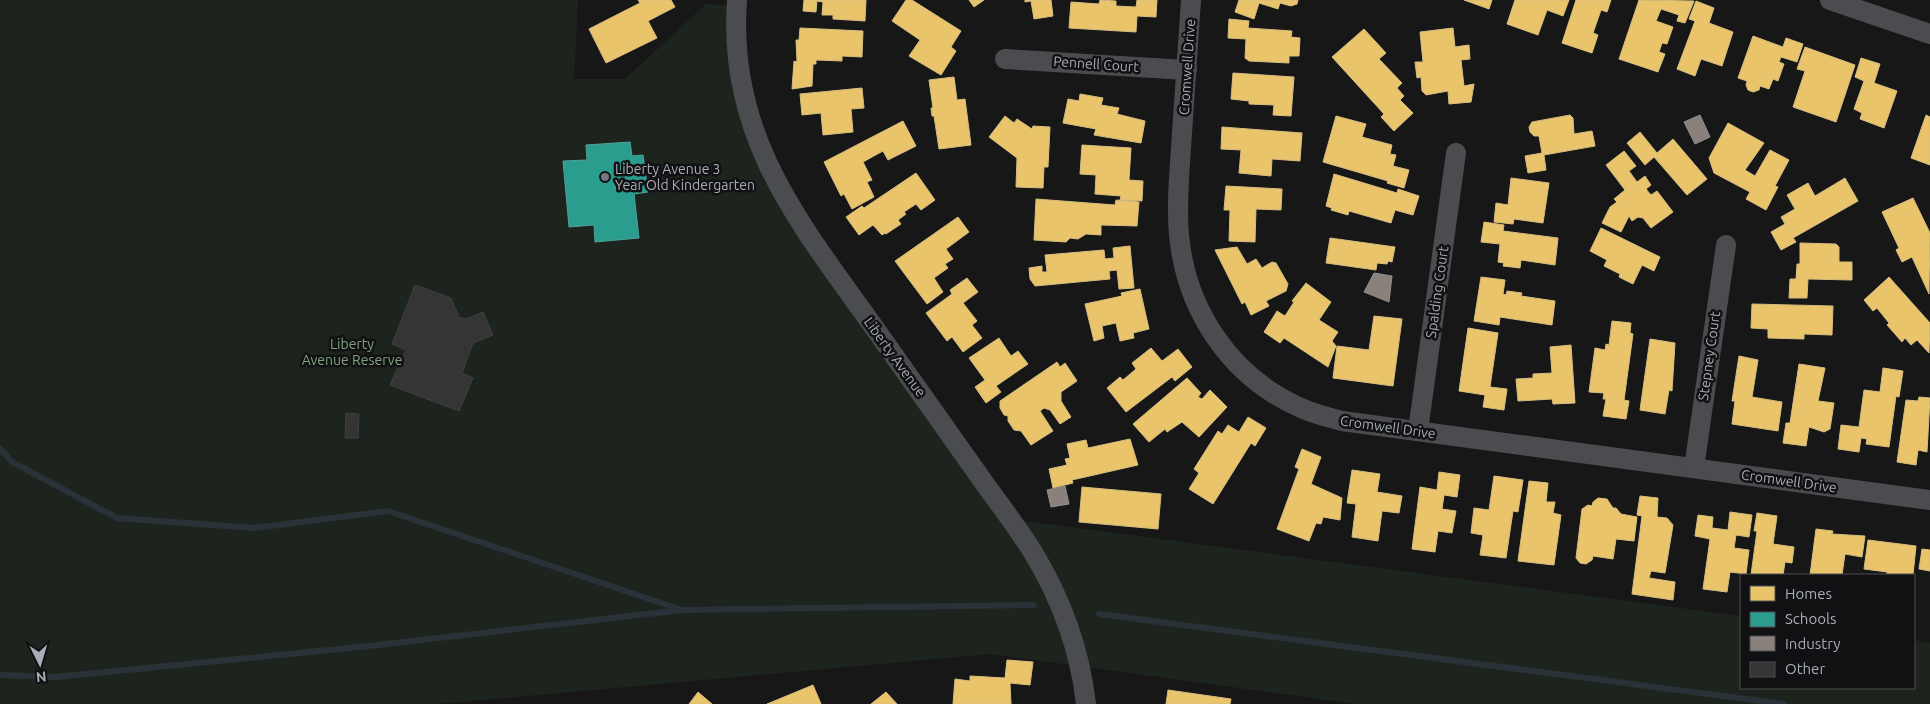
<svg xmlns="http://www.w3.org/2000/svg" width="1930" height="704" viewBox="0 0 1930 704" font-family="Ubuntu,sans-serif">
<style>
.green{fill:#1d241e}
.homes{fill:#e9c46a;stroke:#d6bd81}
.schools{fill:#2a9d8f;stroke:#50a29b}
.industry{fill:#8a817c;stroke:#938e8e}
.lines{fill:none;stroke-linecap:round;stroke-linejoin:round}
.stream{stroke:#2a3239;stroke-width:6}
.building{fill:#353536;stroke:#3f4043}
.minor{stroke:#4b4c50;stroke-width:20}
.poi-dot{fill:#757880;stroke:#111113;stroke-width:2}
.labels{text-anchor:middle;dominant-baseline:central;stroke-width:5;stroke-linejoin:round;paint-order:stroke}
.street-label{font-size:14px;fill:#a8adb8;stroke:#111113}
.poi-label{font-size:14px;fill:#a8adb8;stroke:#111113;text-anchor:start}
.park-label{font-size:14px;fill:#7fa381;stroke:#111113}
</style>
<rect width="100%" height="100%" fill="#171717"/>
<path class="green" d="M0,0H578L574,79H625L706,4L737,6L759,147L1010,519L1741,616V688H1914V640L1930,643V704H1356L990,654L438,704H0Z"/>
<g class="homes">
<path d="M638,0H671L675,7L648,21L657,38L606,63L589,29L640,3Z"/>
<path d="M804,0H866L865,21L833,19V15H822L823,2L817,1L816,12L803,11Z"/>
<path d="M906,0H912L961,31L951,47L956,51L941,75L909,56L920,40L892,21Z"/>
<path d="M969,0H984L974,7Z"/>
<path d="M1025,0H1051L1053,16L1034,19L1031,1L1025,2Z"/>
<path d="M1100,0L1116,1V6L1136,7L1137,0H1157L1156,17L1137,16L1136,32L1069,28L1071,2L1099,4Z"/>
<path d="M1239,0H1298L1297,4L1291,6L1280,3L1278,9L1259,3L1254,19L1235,12Z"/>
<path d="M1464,0H1492L1489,9Z"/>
<path d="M1515,0H1569L1563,16L1547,10L1538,35L1507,24Z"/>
<path d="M1576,0H1611L1607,12L1601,10L1593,33L1598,35L1592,53L1562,43Z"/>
<path d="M1639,0L1694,1L1685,23L1677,21L1679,15L1661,9L1656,21L1673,27L1667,44L1662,43L1659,52L1665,54L1658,72L1619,59Z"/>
<path d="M1696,1L1714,8L1709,23L1733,32L1722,66L1701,59L1695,76L1677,69L1695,21L1689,19Z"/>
<path d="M1229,19L1249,21L1248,28L1292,31L1291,37L1300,38L1299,56H1289V63L1249,61L1245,58L1246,39L1228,38Z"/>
<path d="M800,28L863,31L862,57L842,56V61L816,60V64H813L812,86L792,89L794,61L797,62L796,40H799Z"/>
<path d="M1453,28L1455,47L1469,45L1470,59L1461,60L1464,86L1474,84L1471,102L1449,104L1448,91L1426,95L1422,91L1421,77L1417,78L1415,62H1423L1420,32Z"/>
<path d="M1364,29L1386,53L1379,59L1402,83L1397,88L1404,96L1400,100L1413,113L1394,131L1381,117L1384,114L1332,57Z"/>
<path d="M1753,36L1783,47L1786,38L1803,44L1797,62L1781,57L1779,62L1784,64L1778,81L1773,79L1769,89L1760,86L1759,90L1753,92L1748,90L1746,85L1747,81L1738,78Z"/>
<path d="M1805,47L1855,65L1836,122L1793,107L1805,71L1797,69Z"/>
<path d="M1861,58L1880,64L1874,83L1897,91L1884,128L1860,119L1862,113L1854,109L1864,81L1855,77Z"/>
<path d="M1233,73L1294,77L1291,116L1273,115L1274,105L1249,104V101L1231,99Z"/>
<path d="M954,77L957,100L965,99L971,145L939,149L934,116H932L931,108H933L929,80Z"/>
<path d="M862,88L864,108L851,109L853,132L823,135L821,113L802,115L800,94Z"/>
<path d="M1080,94L1103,98L1101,105L1119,108L1117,114L1145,121L1141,143L1094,135L1096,129L1063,123L1068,99L1079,101Z"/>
<path d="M1570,115L1573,118L1574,134L1592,131L1595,146L1544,155L1546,170L1528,173L1525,156L1542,153L1539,136H1534L1530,132L1529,127L1532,122Z"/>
<path d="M1926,115L1930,117V165L1911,158Z"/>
<path d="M1005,116L1014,123L1017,119L1032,129L1033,126L1050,127L1048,167H1044L1043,188L1016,187L1017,158L989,137Z"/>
<path d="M1336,116L1366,124L1362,137L1392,145L1390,154L1396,155L1393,166L1409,170L1404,188L1387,183L1388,181L1323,162Z"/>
<path d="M903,121L916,146L888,160L883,151L863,162L872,180L867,182L874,197L852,209L844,194L841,196L824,162Z"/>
<path d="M1728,123L1764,143L1745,170L1755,176L1770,150L1789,160L1775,186L1778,187L1766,210L1746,199L1750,192L1714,173L1709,158Z"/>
<path d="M1222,127L1302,133L1300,161L1272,159L1271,176L1239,173L1241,150L1221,149Z"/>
<path d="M1640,132L1657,153L1673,139L1707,179L1687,195L1654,157L1645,165L1627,143Z"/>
<path d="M1082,145L1131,148L1129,180L1143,181L1142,201L1120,200L1121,196L1095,194L1096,175L1080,174Z"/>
<path d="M1624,151L1636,166L1629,171L1637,182L1645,176L1651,185L1646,189L1651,195L1657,191L1673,212L1651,228L1643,218L1638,217L1632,221L1629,216L1621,232L1602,223L1610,207L1617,202L1614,199L1625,190L1606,165Z"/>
<path d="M916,173L935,200L921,210L916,204L904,212L906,214L898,220L901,224L886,234L885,233L882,235L873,225L859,235L846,217L862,206L864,208Z"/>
<path d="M1334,174L1397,193L1398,189L1419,196L1413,215L1395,210L1391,223L1349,211L1348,215L1331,210L1332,208L1326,206Z"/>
<path d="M1511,178L1549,183L1543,223L1514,219L1513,224L1494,222L1496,203L1508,205Z"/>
<path d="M1845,178L1858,201L1793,238L1796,242L1781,250L1771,232L1785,224L1781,217L1795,209L1787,195L1808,183L1815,196Z"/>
<path d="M1226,186L1282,189L1281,210L1256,209L1255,242L1229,241L1230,210H1224Z"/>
<path d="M1913,198L1930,233L1929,294L1912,257L1902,262L1896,250L1899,248L1882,212Z"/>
<path d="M1036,199L1115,205L1116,200L1139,202L1137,226L1101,225V235L1086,234L1078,239L1070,238L1066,242L1034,240Z"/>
<path d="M958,217L969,232L946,249L953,259L945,264L948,268L934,278L943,292L927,304L895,261Z"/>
<path d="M1484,222L1504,225L1503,231L1558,238L1555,265L1521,260L1520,268L1503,266L1504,263L1498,262L1500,244L1481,242Z"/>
<path d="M1601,228L1660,257L1654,271L1642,265L1633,284L1619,277L1620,274L1604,266L1607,260L1590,251Z"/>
<path d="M1330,238L1395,247L1392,262L1388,261L1387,264L1377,263L1376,270L1326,263Z"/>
<path d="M1800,243L1836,244L1839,247V262H1852V280L1808,279L1807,298H1789L1790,279H1796L1797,264H1800Z"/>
<path d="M1130,246L1134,288L1119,289L1117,270L1109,271L1110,279L1035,286L1030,279L1029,268L1042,266V272H1047L1045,255L1104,250L1105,259L1114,258L1113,248Z"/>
<path d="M1237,247L1247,264L1256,259L1262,268L1272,262L1276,263L1288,284L1286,291L1266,301L1269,306L1251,315L1245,302L1242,304L1215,250Z"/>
<path d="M1481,277L1505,280L1503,294L1506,295L1507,291L1522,293L1521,296L1555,301L1552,325L1500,317L1499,325L1474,321Z"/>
<path d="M1889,277L1930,323L1929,353L1917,340L1911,345L1905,338L1902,342L1887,325L1889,323L1877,308L1873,311L1864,300Z"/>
<path d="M967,278L978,292L963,303L977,321L972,325L982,338L963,352L952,337L947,341L926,313L952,294L950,290Z"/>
<path d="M1306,283L1331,302L1319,320L1338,332L1332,341L1336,346L1328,367L1284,338L1280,343L1264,332L1277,311L1285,316L1294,302L1292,301Z"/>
<path d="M1140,289L1149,329L1133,333L1134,338L1120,341L1116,323L1102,326L1104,338L1094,341L1085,304L1122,296L1121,293Z"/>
<path d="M1752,304L1833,306L1832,335L1804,334V339L1768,338V329L1751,328Z"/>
<path d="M1374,316L1402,319L1393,386L1333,378L1337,346L1369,350Z"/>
<path d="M1612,321L1631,323L1630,333L1633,334L1624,400L1629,401L1626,419L1603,416L1606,399H1603L1604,393L1589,392L1595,348L1605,350L1606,344L1609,345Z"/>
<path d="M1468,328L1498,333L1490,387L1507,389L1504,410L1483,407L1485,395L1459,391Z"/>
<path d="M999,338L1011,356L1018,351L1028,364L996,386L1001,392L986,403L975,387L985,380L969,358Z"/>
<path d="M1650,339L1675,343L1672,391L1669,390L1665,414L1640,410Z"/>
<path d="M1571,345L1575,403L1553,404L1552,399L1518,401L1516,379L1533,378V374L1552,373L1550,347Z"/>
<path d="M1151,348L1162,361L1178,349L1192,367L1175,381L1172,377L1126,412L1107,388L1120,377L1123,380L1136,369L1132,363Z"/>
<path d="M1739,356L1758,360L1752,397L1782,402L1778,431L1732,424L1735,401H1732Z"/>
<path d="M1057,362L1060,367L1065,363L1077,381L1061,392V401L1071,417L1060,424L1050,410L1044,408L1040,411L1053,431L1031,445L1021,431L1014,430L1008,421V416L1004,415L1000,408V401Z"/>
<path d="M1799,364L1825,368L1818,401L1834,403L1830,429L1824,432L1809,427L1806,446L1783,443L1786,423H1790Z"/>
<path d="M1883,368L1903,371L1899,397L1896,396L1889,447L1866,444L1867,439L1861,438L1859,452L1838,449L1841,425L1859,427L1864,390L1880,392Z"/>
<path d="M1187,378L1201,393L1198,397L1202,399L1210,390L1227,407L1199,437L1182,422L1167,432L1165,429L1149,442L1133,424Z"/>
<path d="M1919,397L1930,398L1927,452L1918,450L1916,465L1897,462L1906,400L1918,401Z"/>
<path d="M1248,417L1266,428L1255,446L1251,443L1213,504L1189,489L1199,473L1194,469L1218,431L1222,434L1228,425L1239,432Z"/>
<path d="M1130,439L1138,465L1072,480L1073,483L1053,488L1049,469L1067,465L1065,459L1070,458L1067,444L1086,440L1088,448Z"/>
<path d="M1302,449L1321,457L1311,484L1342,498L1340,520L1323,517L1321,524L1316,523L1309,541L1277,529L1299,469L1295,467Z"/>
<path d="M1352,470L1380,474L1377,492L1402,496L1399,513L1382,511L1378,541L1352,537L1356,504L1347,503Z"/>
<path d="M1439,472L1460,475L1457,497L1444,495L1442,509L1456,511L1452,533L1438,531L1435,552L1412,549L1420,487L1437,490Z"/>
<path d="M1494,476L1523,480L1518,512L1513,511L1506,558L1480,555L1483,535L1471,533L1474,508L1489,510Z"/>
<path d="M1529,481L1548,483L1546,502H1555L1553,513L1561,515L1554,565L1518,561Z"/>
<path d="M1082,487L1161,494L1158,529L1079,522Z"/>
<path d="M1640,496L1658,498L1657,517L1667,518L1673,525L1665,573L1651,571L1649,578L1675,582L1673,600L1632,594L1642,516L1637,515Z"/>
<path d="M1598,498L1607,499L1613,508H1616L1621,514L1637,517L1634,541L1616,539L1613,559L1593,556L1592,560L1586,564L1580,563L1576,558L1582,509L1588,505L1592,506L1593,502Z"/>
<path d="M1730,512L1752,515L1749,537L1736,535L1734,548L1749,550L1746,574L1730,572L1727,592L1703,589L1710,539L1695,536L1698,515L1713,517L1712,528L1728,530Z"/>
<path d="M1757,513L1777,516L1773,544L1794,547L1792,563L1785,562L1783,575H1751L1757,531H1754Z"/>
<path d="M1816,529L1833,531L1832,534L1865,536L1862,557L1845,554L1842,575H1810Z"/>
<path d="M1868,540L1916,546L1913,575H1887V572L1864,569Z"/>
<path d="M1922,549L1930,550V571L1919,569Z"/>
<path d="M1007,660L1033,662L1030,685L1010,683L1011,704H953L955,679L970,681V676L1005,678Z"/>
<path d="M813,685L821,704H767Z"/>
<path d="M1168,690L1231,699L1230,704H1166Z"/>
<path d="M698,692L712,704H689Z"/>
<path d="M886,692L897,704H871Z"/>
</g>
<path class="schools" d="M630,142L632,156L643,155L648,192L634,194L639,238L595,242L594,225L569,227L563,161L587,160L586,145Z"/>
<g class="industry">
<path d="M1700,115L1710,137L1695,144L1684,122Z"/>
<path d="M1374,273L1392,276L1389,302L1364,292Z"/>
<path d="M1065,486L1069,504L1051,507L1047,490Z"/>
</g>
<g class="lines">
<g class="stream">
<path d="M0,449L12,462L117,518L255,528L388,511L679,609"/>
<path d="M1099,614L1784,704"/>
<path d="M0,675L56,677L369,646L682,610L1034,605"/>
</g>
</g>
<g class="building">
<path d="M415,285L451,298L459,317L466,319L483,312L493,335L473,343L462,373L473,378L459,411L390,385L406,350L392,344Z"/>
<path d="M346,413L359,414L358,438H345Z"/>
</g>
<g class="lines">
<g class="minor">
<path d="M737,0C727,134 797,220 871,323C909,376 947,430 985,484C1000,505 1017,527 1031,549C1060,596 1080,650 1086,704"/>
<path d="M1191,0C1188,44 1185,89 1182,133C1180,167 1176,201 1179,235C1186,310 1230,376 1299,407C1313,414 1328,417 1342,421L1930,500"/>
<path d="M1830,0L1930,34"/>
<path d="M1005,59L1187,70"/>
<path d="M1418,431L1456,153"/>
<path d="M1694,468L1726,245"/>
</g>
</g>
<circle class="poi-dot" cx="605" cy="177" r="5"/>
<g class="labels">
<g class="street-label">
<text transform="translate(1096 64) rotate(4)">Pennell Court</text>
<text transform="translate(1187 67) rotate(-86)">Cromwell Drive</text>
<text transform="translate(1437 292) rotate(-82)">Spalding Court</text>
<text transform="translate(1709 356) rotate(-82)">Stepney Court</text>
<text transform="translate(895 357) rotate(54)">Liberty Avenue</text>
<text transform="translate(1388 427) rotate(8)">Cromwell Drive</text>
<text transform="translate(1789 481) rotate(8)">Cromwell Drive</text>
</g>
<g class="poi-label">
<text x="615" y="169">Liberty Avenue 3<tspan x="615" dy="16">Year Old Kindergarten</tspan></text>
</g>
<g class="park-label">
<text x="352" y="344">Liberty<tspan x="352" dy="16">Avenue Reserve</tspan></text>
</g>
</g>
<rect x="1740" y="574" width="175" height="115" fill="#111113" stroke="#4d4f55"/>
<rect x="1750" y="586" width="25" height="15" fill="#e9c46a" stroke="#4d4f55"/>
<text x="1785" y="599" font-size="15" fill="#a8adb8">Homes</text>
<rect x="1750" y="612" width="25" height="15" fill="#2a9d8f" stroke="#4d4f55"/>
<text x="1785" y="624" font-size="15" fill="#a8adb8">Schools</text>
<rect x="1750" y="636" width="25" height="15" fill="#8a817c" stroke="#4d4f55"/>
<text x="1785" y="649" font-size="15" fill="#a8adb8">Industry</text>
<rect x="1750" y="662" width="25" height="15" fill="#353536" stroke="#4d4f55"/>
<text x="1785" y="674" font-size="15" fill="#a8adb8">Other</text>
<g transform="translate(40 664) rotate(175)" stroke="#111113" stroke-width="4" paint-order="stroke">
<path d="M0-4L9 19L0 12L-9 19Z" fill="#a8adb8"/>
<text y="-8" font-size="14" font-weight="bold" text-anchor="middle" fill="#a8adb8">N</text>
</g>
</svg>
